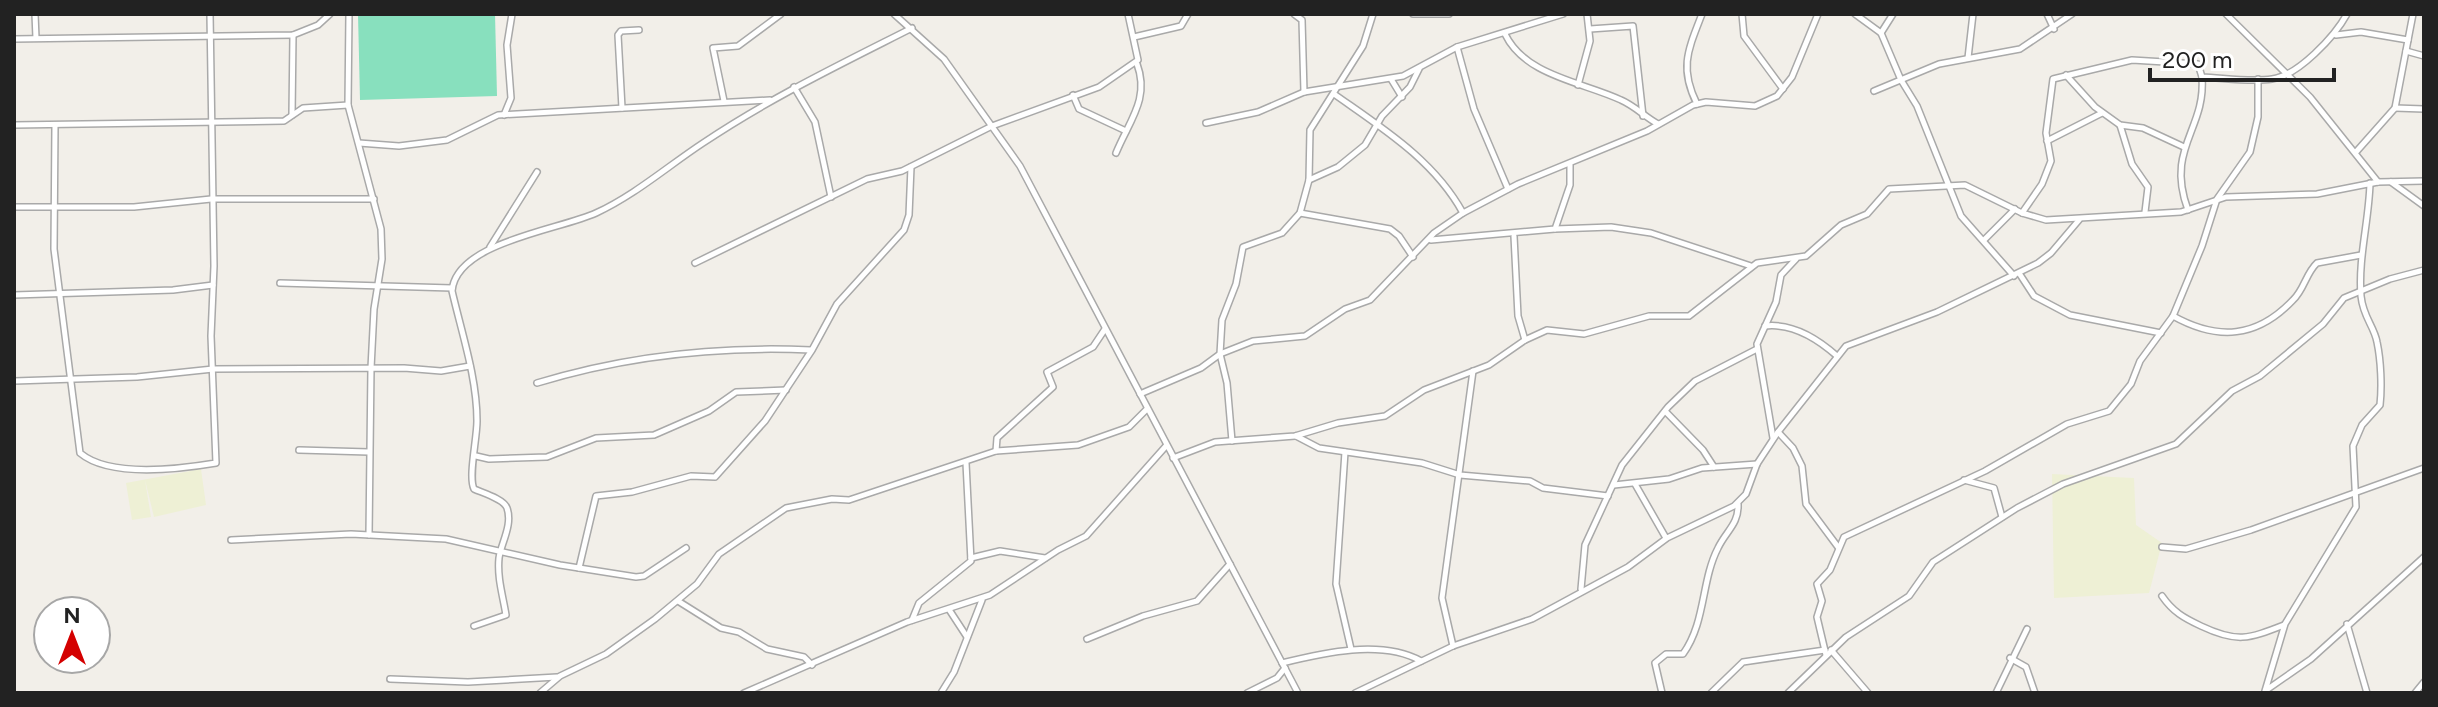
<svg xmlns="http://www.w3.org/2000/svg" width="2438" height="707" viewBox="0 0 2438 707" font-family="Figtree,sans-serif">
<style>
.farmland{fill:#eef0d5}
.pitch{fill:#88e0be}
.lines{fill:none;stroke-linecap:round;stroke-linejoin:round}
.street-casing{stroke:#a9a9a9;stroke-width:8}
.street{stroke:#fff;stroke-width:5}
</style>
<rect width="100%" height="100%" fill="#f2efe9"/>
<g class="farmland">
<path d="M201,469L206,505L154,517L145,480L151,517L132,520L126,483Z"/>
<path d="M2052,474L2134,478L2136,525L2162,543L2149,593L2054,598Z"/>
</g>
<path class="pitch" d="M358,14H495L497,96L360,100Z"/>
<g class="lines">
<g class="street-casing">
<g id="street">
<path d="M35,14L36,38"/>
<path d="M349,14L348,105L381,229L382,259L374,309L371,368L369,535"/>
<path d="M894,14L944,59L1020,166L1298,693"/>
<path d="M1294,14L1302,20L1304,92"/>
<path d="M1413,14H1449"/>
<path d="M1742,14L1744,36L1783,89"/>
<path d="M1855,14L1881,33"/>
<path d="M1893,14L1881,33L1901,80L1917,106L1961,216L2014,276"/>
<path d="M2047,14L2054,29"/>
<path d="M2226,14L2310,97L2378,182"/>
<path d="M1590,29L1633,26L1643,116"/>
<path d="M1505,34C1525,76 1583,82 1621,100C1635,106 1645,117 1658,124"/>
<path d="M2336,35L2361,32L2408,40"/>
<path d="M1134,37L1181,26L1188,14"/>
<path d="M14,39L293,35L318,25L330,14"/>
<path d="M1457,47L1474,109L1508,189"/>
<path d="M2406,51L2424,56"/>
<path d="M1968,58L1973,14"/>
<path d="M2066,75L2095,107L2120,125L2143,128L2184,147"/>
<path d="M1391,79L1402,97"/>
<path d="M1578,85L1590,41L1587,14"/>
<path d="M794,87L815,122L831,197"/>
<path d="M1874,91L1939,64L2020,49L2072,14"/>
<path d="M1334,94C1382,128 1434,160 1463,213"/>
<path d="M1073,95L1079,109L1126,131"/>
<path d="M724,101L713,48L738,46L781,14"/>
<path d="M1697,104C1679,68 1688,50 1702,14"/>
<path d="M622,108L618,35L621,31L639,30"/>
<path d="M2395,108L2424,109"/>
<path d="M292,115L293,35"/>
<path d="M504,115L511,98L507,45L512,14"/>
<path d="M1206,123L1258,112L1304,92L1403,76L1457,47L1563,14"/>
<path d="M14,125L284,121L303,108L348,105"/>
<path d="M55,125L54,249L80,453C110,478 180,469 216,463L211,336L214,266L210,14"/>
<path d="M2120,125L2132,164L2148,187L2145,212"/>
<path d="M2047,141L2102,113"/>
<path d="M359,143L399,146L447,140L498,115L770,100"/>
<path d="M2356,152L2395,108L2413,14"/>
<path d="M1116,153C1129,121 1150,99 1137,64"/>
<path d="M1309,180L1338,167L1365,145L1382,116L1410,87L1419,69"/>
<path d="M2391,182L2424,206"/>
<path d="M2370,183C2369,221 2358,258 2361,296C2363,317 2374,326 2377,342C2381,361 2382,387 2380,405L2362,425L2353,446L2356,507L2285,624L2265,691L2311,659L2424,557"/>
<path d="M14,207H134L211,199H374"/>
<path d="M2188,210C2165,148 2206,130 2202,77"/>
<path d="M1300,213L1390,229L1399,236L1413,257"/>
<path d="M2022,213L2042,184L2051,161L2046,133L2053,79L2132,60L2198,64L2202,77C2225,78 2250,82 2272,79C2298,76 2335,36 2347,14"/>
<path d="M1555,229L1611,227L1651,233L1751,266"/>
<path d="M1514,236L1518,316L1525,340"/>
<path d="M1431,240L1555,229L1570,185V165"/>
<path d="M1984,240L2015,209"/>
<path d="M490,247L537,172"/>
<path d="M695,263L867,179L902,171L992,126L1099,87L1138,60L1128,14"/>
<path d="M2019,273L2034,296L2070,315L2161,333"/>
<path d="M280,283L452,288"/>
<path d="M14,295L173,290L213,285"/>
<path d="M2173,316C2218,341 2257,338 2293,300C2304,290 2306,273 2317,263L2361,255"/>
<path d="M1765,326C1792,323 1818,339 1837,356"/>
<path d="M14,381L137,377L213,369L404,368L441,371L470,366"/>
<path d="M537,383C625,356 719,346 811,350"/>
<path d="M1140,394L1201,368L1220,354L1222,320L1236,284L1243,247L1282,233L1300,213L1309,180L1310,130L1363,46L1373,14"/>
<path d="M1665,411L1703,450L1714,467"/>
<path d="M1778,432L1793,448L1802,466L1806,504L1838,547"/>
<path d="M1296,436L1319,448L1422,463L1460,475L1530,481L1543,488L1608,496"/>
<path d="M1773,438L1757,344L1776,302L1781,275L1796,259"/>
<path d="M1232,441L1227,383L1220,354L1253,341L1305,336L1345,309L1370,300L1434,233L1463,213L1518,184L1647,131L1693,105L1706,102L1755,106L1777,96L1792,77L1818,14"/>
<path d="M299,450L369,452"/>
<path d="M996,451L997,438L1053,387L1047,372L1093,347L1105,329"/>
<path d="M1345,452L1336,584L1351,649"/>
<path d="M476,456L489,459L547,457L596,438L654,435L709,411L736,392L786,390"/>
<path d="M1173,458L1215,442L1295,436L1338,423L1385,416L1424,390L1489,365L1525,340L1547,330L1584,334L1649,316H1689L1757,263L1806,256L1841,225L1867,214L1889,189L1965,185L2022,213L2046,220L2181,212L2226,197L2317,194L2378,182L2424,181"/>
<path d="M1964,480L1994,488L2002,517"/>
<path d="M1635,484L1666,538"/>
<path d="M1614,485L1669,479L1702,468L1757,464"/>
<path d="M231,540L351,534L446,539L560,565L636,577L644,576L686,548"/>
<path d="M2162,547L2186,549L2251,530L2424,468"/>
<path d="M971,558L1000,551L1045,558"/>
<path d="M579,568L596,496L632,492L691,476L715,477L765,421L812,350L837,304L904,230L909,215L911,167"/>
<path d="M1581,589L1585,545L1622,465L1668,407L1695,381L1757,349"/>
<path d="M2162,596C2173,612 2184,618 2201,626C2237,643 2248,639 2284,625"/>
<path d="M678,601L721,628L739,632L767,649L804,657L812,665"/>
<path d="M950,611L967,637"/>
<path d="M912,620L919,603L971,561L966,463"/>
<path d="M2347,624L2367,693"/>
<path d="M474,626L506,615C503,596 497,578 499,558C501,543 513,525 507,508C504,499 483,493 474,489C468,477 477,439 477,421C477,378 462,334 452,291C456,242 559,230 596,213C635,195 668,166 703,143C770,98 841,64 912,28"/>
<path d="M1087,639L1143,616L1197,601L1230,564"/>
<path d="M1453,646L1442,598L1473,371"/>
<path d="M1831,650L1868,693"/>
<path d="M1826,655L1817,617L1822,601L1817,584L1830,570L1844,537L1985,471L2067,424L2109,411L2131,384L2140,361L2173,316L2202,246L2217,199L2250,152L2258,117V79"/>
<path d="M2010,658L2026,667L2035,693"/>
<path d="M1282,663C1323,653 1381,639 1421,661"/>
<path d="M390,679L468,682L557,677"/>
<path d="M540,693L560,676L606,654L655,619L697,584L719,554L786,508L832,499L849,500L996,451L1078,445L1129,427L1147,409"/>
<path d="M744,693L907,622L990,595L1058,550L1086,536L1166,446"/>
<path d="M941,693L954,672L982,600"/>
<path d="M1247,693L1277,678L1285,668"/>
<path d="M1355,693L1453,646L1532,619L1628,567L1667,538L1734,506L1746,494L1757,464L1778,432L1846,346L1937,312L2038,263L2051,253L2079,220"/>
<path d="M1662,693L1655,663L1666,654H1683C1706,622 1701,581 1718,548C1726,531 1739,524 1738,504"/>
<path d="M1711,693L1743,662L1825,650"/>
<path d="M1788,693L1846,637L1909,596L1933,562L2017,508L2063,484L2176,444L2232,391L2260,376L2323,324L2344,298L2390,279L2424,270"/>
<path d="M1996,693L2027,629"/>
<path d="M2415,693L2424,682"/>
</g>
</g>
<use href="#street" class="street"/>
</g>
<rect width="2438" height="707" fill="none" stroke="#222222" stroke-width="32"/>
<g transform="translate(72 635)"><circle r="38" fill="#ffffff" stroke="#a7a7a7" stroke-width="2"/>
<path d="M0-6L14 30L0 20L-14 30Z" fill="#d40000"/>
<text y="-12" font-size="22" font-weight="bold" text-anchor="middle" fill="#222222">N</text>
</g>
<path d="M2150 68v12h184v-12" fill="none" stroke="#222222" stroke-width="4"/>
<text x="2162" y="68" font-size="24" fill="#222222" stroke="#ffffff" stroke-width="6" paint-order="stroke">200 m</text>
</svg>
